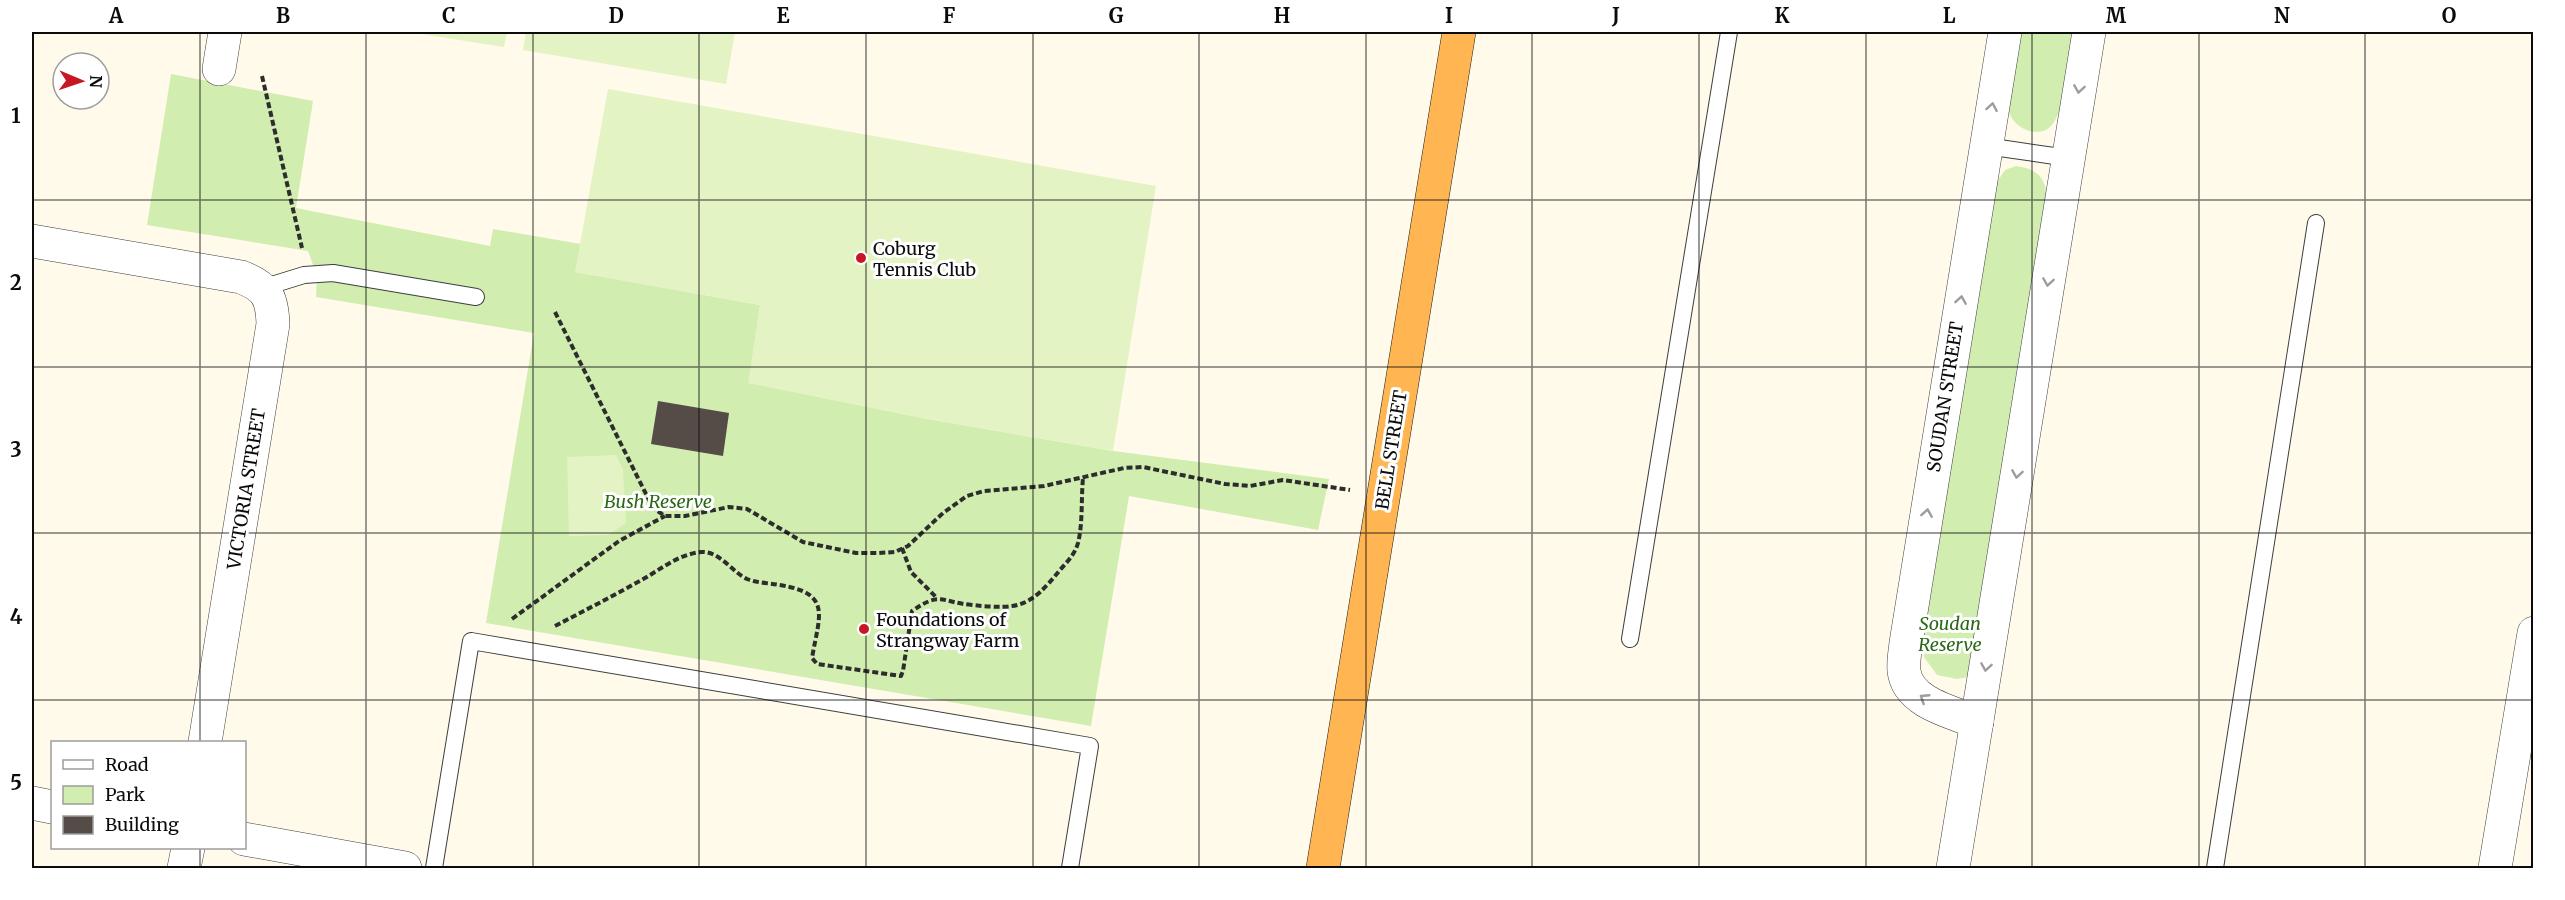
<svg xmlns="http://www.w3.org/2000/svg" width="2565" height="900" viewBox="0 0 2565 900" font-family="Merriweather,serif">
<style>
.green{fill:#d1edb0}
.pitch{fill:#e4f3c3}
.building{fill:#554c47}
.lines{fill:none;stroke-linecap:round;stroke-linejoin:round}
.service-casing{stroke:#3e3e3e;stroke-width:18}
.minor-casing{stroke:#3e3e3e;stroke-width:34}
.trunk-casing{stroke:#1c1c1c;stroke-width:34}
.path{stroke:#2d2d2d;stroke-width:4;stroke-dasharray:6 3;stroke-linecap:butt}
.service{stroke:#fff;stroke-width:16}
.minor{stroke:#fff;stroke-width:33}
.trunk{stroke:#ffb551;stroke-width:33}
.oneway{stroke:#9d9d9d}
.grid{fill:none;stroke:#0b0b0b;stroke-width:1.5;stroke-opacity:0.55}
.poi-dot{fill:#c81724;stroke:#fff;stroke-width:2}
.labels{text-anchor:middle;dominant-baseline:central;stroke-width:6;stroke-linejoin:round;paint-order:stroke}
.poi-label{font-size:18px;fill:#0b0b0b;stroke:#fff;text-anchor:start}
.street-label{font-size:18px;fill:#0b0b0b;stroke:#fff}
.park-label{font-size:18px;font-style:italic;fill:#2a6816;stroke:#fff}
.neatline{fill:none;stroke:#0b0b0b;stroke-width:2}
.grid-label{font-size:20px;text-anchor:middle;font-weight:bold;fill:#0b0b0b}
</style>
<rect width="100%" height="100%" fill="#fffaea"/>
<g class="green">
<path d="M2021,32H2073C2069,60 2069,97 2054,122C2042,142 2012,129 2008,109C2006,99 2018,46 2021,32Z"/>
<path d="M171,74L313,101L296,208L490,246L493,229L581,244L576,272L760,305L749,383L928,419L1113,451L1329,479L1318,530L1129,496L1091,726L486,623L534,333L316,297L317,276L308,251L147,225Z"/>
<path d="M2016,166C2038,169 2046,178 2047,199L1968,677L1957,679L1937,675L1924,657L1922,638L1997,182L2005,170Z"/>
</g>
<g class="pitch">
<path d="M409,32H507L504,47Z"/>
<path d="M526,32H735L726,84L523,50Z"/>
<path d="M608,89L1156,186L1113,451L928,419L748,383L760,305L575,272Z"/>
<path d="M616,455L623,470L626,523L608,535L569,536L567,457Z"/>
</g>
<path class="building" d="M658,401L729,413L723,456L651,444Z"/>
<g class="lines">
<g class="service-casing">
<g id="service">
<path d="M1986,146L2068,158"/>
<path d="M262,288L304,275L333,273L476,297"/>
<path d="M1630,639L1729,32"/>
<path d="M434,868L471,641L1090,746L1070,868"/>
<path d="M2215,868L2316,223"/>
</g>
</g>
<g class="minor-casing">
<g id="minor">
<path d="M219,69L225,32"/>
<path d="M32,241L241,277C267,287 272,297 273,324L205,742"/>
<path d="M1977,722C1952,712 1908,703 1904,671C1903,662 1905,652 1906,643L2005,32"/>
<path d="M32,803L52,807"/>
<path d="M244,839L405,868"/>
<path d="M184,868L188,848"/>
<path d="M1953,868L2089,32"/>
<path d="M2495,868L2534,633"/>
</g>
</g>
<g class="trunk-casing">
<path id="trunk" d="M1323,868L1459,32"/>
</g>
<g class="path">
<path d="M262,76L302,248"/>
<path d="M555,312L653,508L665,516H685L729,507L747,509L803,542L856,553H879L895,552L908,546L943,513L967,496L984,491L1044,486L1124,468L1143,467L1225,484L1250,486L1283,480L1350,490"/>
<path d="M902,548L911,572L937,598"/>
<path d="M512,619L619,541L665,516"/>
<path d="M555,626C582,612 609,598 636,583C658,572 675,555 701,552C720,551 732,572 747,579C757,583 769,583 779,585C833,593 819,616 812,658L817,664L901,676L903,671L912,611C941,591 940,602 972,605C1020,610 1030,607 1060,570C1067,562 1075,554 1078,543C1083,523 1081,499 1083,478"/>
</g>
<use href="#service" class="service"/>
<use href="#minor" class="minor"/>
<use href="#trunk" class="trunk"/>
</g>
<defs><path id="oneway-chevron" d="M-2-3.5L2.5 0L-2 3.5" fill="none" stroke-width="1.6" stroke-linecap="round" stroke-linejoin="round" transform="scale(1.5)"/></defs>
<g class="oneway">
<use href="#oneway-chevron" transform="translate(2079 89) rotate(99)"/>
<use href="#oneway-chevron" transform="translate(1992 107) rotate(-80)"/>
<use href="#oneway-chevron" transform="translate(2048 282) rotate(99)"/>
<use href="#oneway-chevron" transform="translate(1961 300) rotate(-81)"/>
<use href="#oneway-chevron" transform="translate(2017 474) rotate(99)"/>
<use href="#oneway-chevron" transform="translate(1927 513) rotate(-81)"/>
<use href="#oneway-chevron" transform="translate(1986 667) rotate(99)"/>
<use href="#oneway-chevron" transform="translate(1924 698) rotate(-147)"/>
</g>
<path class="grid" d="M200,32V742M366,32V868M533,32V868M699,32V868M866,32V868M1033,32V868M1199,32V868M1366,32V868M1532,32V868M1699,32V868M1866,32V868M2032,32V868M2199,32V868M2365,32V868M32,200H2534M32,367H2534M32,533H2534M32,700H2534M200,848V868"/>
<g class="poi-dot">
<circle cx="861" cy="258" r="6"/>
<circle cx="864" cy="629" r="6"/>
</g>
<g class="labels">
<g class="poi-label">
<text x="873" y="248">Coburg<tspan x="873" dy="21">Tennis Club</tspan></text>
<text x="876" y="619">Foundations of<tspan x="876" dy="21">Strangway Farm</tspan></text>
</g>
<g class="street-label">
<text transform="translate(1945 397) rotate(-81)">SOUDAN STREET</text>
<text transform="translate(1391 450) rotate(-81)">BELL STREET</text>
<text transform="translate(246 489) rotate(-81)">VICTORIA STREET</text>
</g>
<g class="park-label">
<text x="658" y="501">Bush Reserve</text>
<text x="1950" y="623">Soudan<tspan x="1950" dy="21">Reserve</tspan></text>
</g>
</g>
<rect width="2565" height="900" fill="none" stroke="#ffffff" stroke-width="66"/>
<rect x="51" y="741" width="195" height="108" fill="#ffffff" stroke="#9d9d9d" stroke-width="1.5"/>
<rect x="63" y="760" width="30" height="9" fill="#ffffff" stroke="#9d9d9d" stroke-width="1.5"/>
<text x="105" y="771" font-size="18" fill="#0b0b0b">Road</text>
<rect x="63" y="786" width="30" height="18" fill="#d1edb0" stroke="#9d9d9d" stroke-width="1.5"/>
<text x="105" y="801" font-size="18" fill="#0b0b0b">Park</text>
<rect x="63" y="816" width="30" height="18" fill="#554c47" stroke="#9d9d9d" stroke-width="1.5"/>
<text x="105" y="831" font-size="18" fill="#0b0b0b">Building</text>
<g transform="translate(81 81) rotate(92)"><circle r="28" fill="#ffffff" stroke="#9d9d9d" stroke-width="1.5"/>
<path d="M0-4.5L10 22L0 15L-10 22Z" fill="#c81724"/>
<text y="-9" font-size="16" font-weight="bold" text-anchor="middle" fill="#0b0b0b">N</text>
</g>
<rect x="33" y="33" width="2499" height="834" class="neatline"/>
<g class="grid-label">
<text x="116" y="23">A</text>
<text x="283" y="23">B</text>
<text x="449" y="23">C</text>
<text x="616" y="23">D</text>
<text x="783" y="23">E</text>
<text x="949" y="23">F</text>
<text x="1116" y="23">G</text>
<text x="1282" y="23">H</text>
<text x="1449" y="23">I</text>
<text x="1616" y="23">J</text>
<text x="1782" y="23">K</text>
<text x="1949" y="23">L</text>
<text x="2116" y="23">M</text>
<text x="2282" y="23">N</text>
<text x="2449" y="23">O</text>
<text x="16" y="123">1</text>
<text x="16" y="290">2</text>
<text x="16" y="457">3</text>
<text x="16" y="624">4</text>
<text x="16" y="790">5</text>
</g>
</svg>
